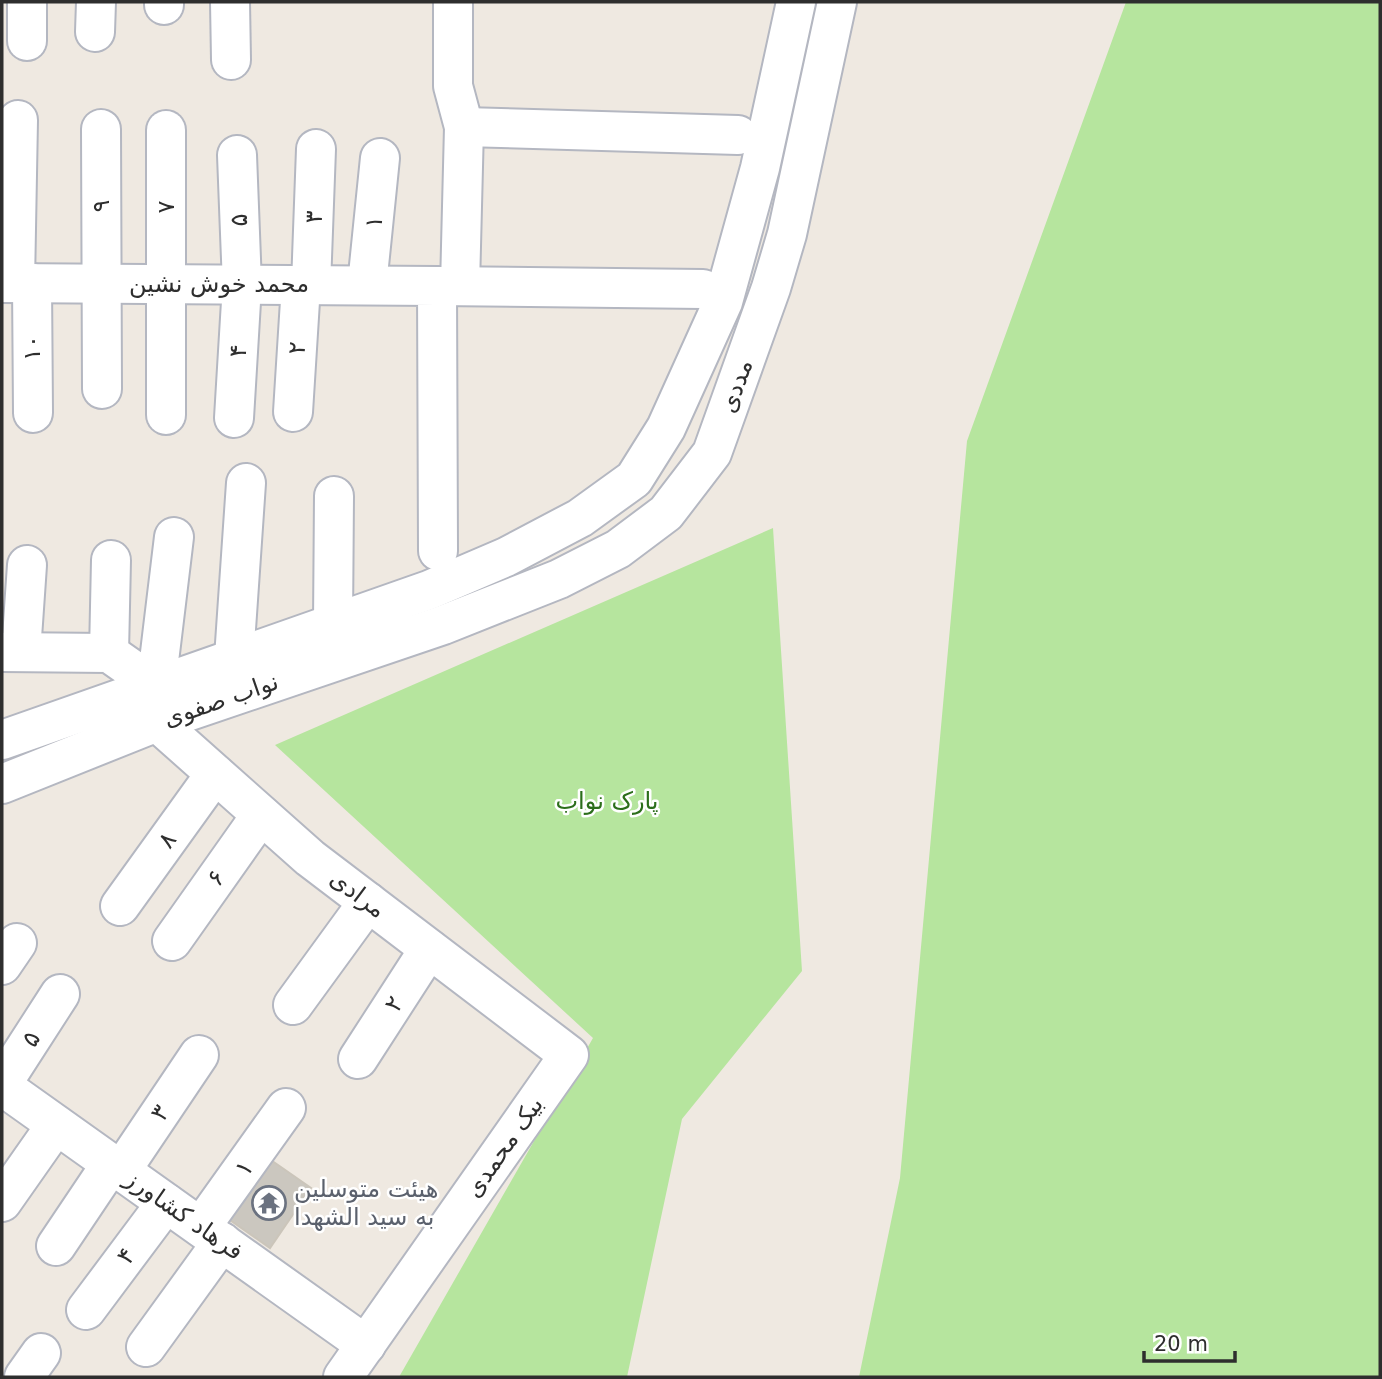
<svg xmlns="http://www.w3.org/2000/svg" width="1382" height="1379" viewBox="0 0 1382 1379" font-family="'DejaVu Sans',Cairo,sans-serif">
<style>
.green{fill:#b6e59e}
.building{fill:#cbc7bf;stroke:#cbc5ba;stroke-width:2}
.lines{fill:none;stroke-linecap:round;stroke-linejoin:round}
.minor-casing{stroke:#b4b7c1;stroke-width:42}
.minor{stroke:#fff;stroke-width:38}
.labels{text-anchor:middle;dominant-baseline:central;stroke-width:5;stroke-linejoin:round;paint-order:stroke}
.street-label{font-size:24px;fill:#2e2e2e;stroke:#fff}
.park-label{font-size:24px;fill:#2c6e1b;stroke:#fff}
.worship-label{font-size:24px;fill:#5b616d;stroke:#fff;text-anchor:start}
</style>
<rect width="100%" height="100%" fill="#efe9e1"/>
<g class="green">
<path d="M1126,2H1380V1377H859L900,1178L967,441Z"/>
<path d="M773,528L802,971L682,1119L627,1377H399L593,1038L275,745Z"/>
</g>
<path class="building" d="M268,1158L311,1188L270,1248L227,1218Z"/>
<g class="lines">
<g class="minor-casing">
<g id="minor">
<path d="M230,2L231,60"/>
<path d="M453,2V86L464,127L460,286"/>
<path d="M164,5V2"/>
<path d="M95,32L96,2"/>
<path d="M27,41V2"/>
<path d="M464,127L738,135"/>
<path d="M101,129L102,389"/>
<path d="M166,130V415"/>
<path d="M2,283L437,286L438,551"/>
<path d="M15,283L18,120"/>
<path d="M32,283L33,413"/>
<path d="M311,285L316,149"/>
<path d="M367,285L380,158"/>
<path d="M437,286L703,289"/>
<path d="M293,412L301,285"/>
<path d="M234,418L242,285L237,155"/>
<path d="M333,623L334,496"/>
<path d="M2,652L109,653L156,686L174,537"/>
<path d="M21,652L27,565"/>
<path d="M109,653L111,560"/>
<path d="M234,658L246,483"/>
<path d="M157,722L310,858L569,1055L343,1377"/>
<path d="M2,740L429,590L506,557L580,518L634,479L666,428L723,302L760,168L796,2"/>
<path d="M2,784L157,722L443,625L559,579L618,549L666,513L712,453L771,288L787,234L837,2"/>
<path d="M120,906L215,774"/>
<path d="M172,941L261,815"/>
<path d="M2,965L17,943"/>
<path d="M293,1005L368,902"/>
<path d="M358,1059L429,949"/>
<path d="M2,1084L60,994"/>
<path d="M2,1086L366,1345"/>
<path d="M121,1171L199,1055"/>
<path d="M2,1202L56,1125"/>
<path d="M201,1227L286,1108"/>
<path d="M56,1246L111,1164"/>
<path d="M86,1310L166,1203"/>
<path d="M146,1347L222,1242"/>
<path d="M24,1377L41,1353"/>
</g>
</g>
<use href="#minor" class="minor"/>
</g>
<defs>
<g id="temple-ring" transform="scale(1.75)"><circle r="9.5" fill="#fff" stroke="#6b7280" stroke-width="1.5"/><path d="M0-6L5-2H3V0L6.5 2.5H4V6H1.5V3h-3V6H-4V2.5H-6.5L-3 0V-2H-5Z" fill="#6b7280"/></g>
</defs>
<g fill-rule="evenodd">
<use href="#temple-ring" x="269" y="1203"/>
</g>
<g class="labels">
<g class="street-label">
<text transform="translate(101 206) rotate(-90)">۹</text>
<text transform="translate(166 207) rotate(-90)">۷</text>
<text transform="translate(314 217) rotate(-88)">۳</text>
<text transform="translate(239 220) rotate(-92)">۵</text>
<text transform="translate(374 222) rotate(-84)">۱</text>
<text x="219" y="284">محمد خوش نشین</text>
<text transform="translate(32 348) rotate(-90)">۱۰</text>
<text transform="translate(297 348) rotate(-86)">۲</text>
<text transform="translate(238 351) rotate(-87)">۴</text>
<text transform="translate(736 386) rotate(-70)">مددی</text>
<text transform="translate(221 700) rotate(-19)">نواب صفوی</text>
<text transform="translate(167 840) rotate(-54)">۸</text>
<text transform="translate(216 878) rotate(-55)">۶</text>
<text transform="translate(358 894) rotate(37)">مرادی</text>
<text transform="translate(394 1004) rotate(-57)">۲</text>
<text transform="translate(31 1039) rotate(-57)">۵</text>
<text transform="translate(160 1113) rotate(-56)">۳</text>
<text transform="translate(504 1147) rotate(-55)">بیک محمدی</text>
<text transform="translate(244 1168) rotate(-54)">۱</text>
<text transform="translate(184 1215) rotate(35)">فرهاد کشاورز</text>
<text transform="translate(126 1256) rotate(-53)">۴</text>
</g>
<g class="park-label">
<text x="607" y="801">پارک نواب</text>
</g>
<g class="worship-label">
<text x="294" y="1189">هیئت متوسلین<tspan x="294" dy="28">به سید الشهدا</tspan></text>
</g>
</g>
<rect width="1382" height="1379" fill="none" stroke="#2e2e2e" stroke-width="7"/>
<path d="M1144 1351v10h91v-10" fill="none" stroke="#2e2e2e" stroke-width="3.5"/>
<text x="1154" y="1351" font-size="21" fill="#2e2e2e" stroke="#ffffff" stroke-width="5" paint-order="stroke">20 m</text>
</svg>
